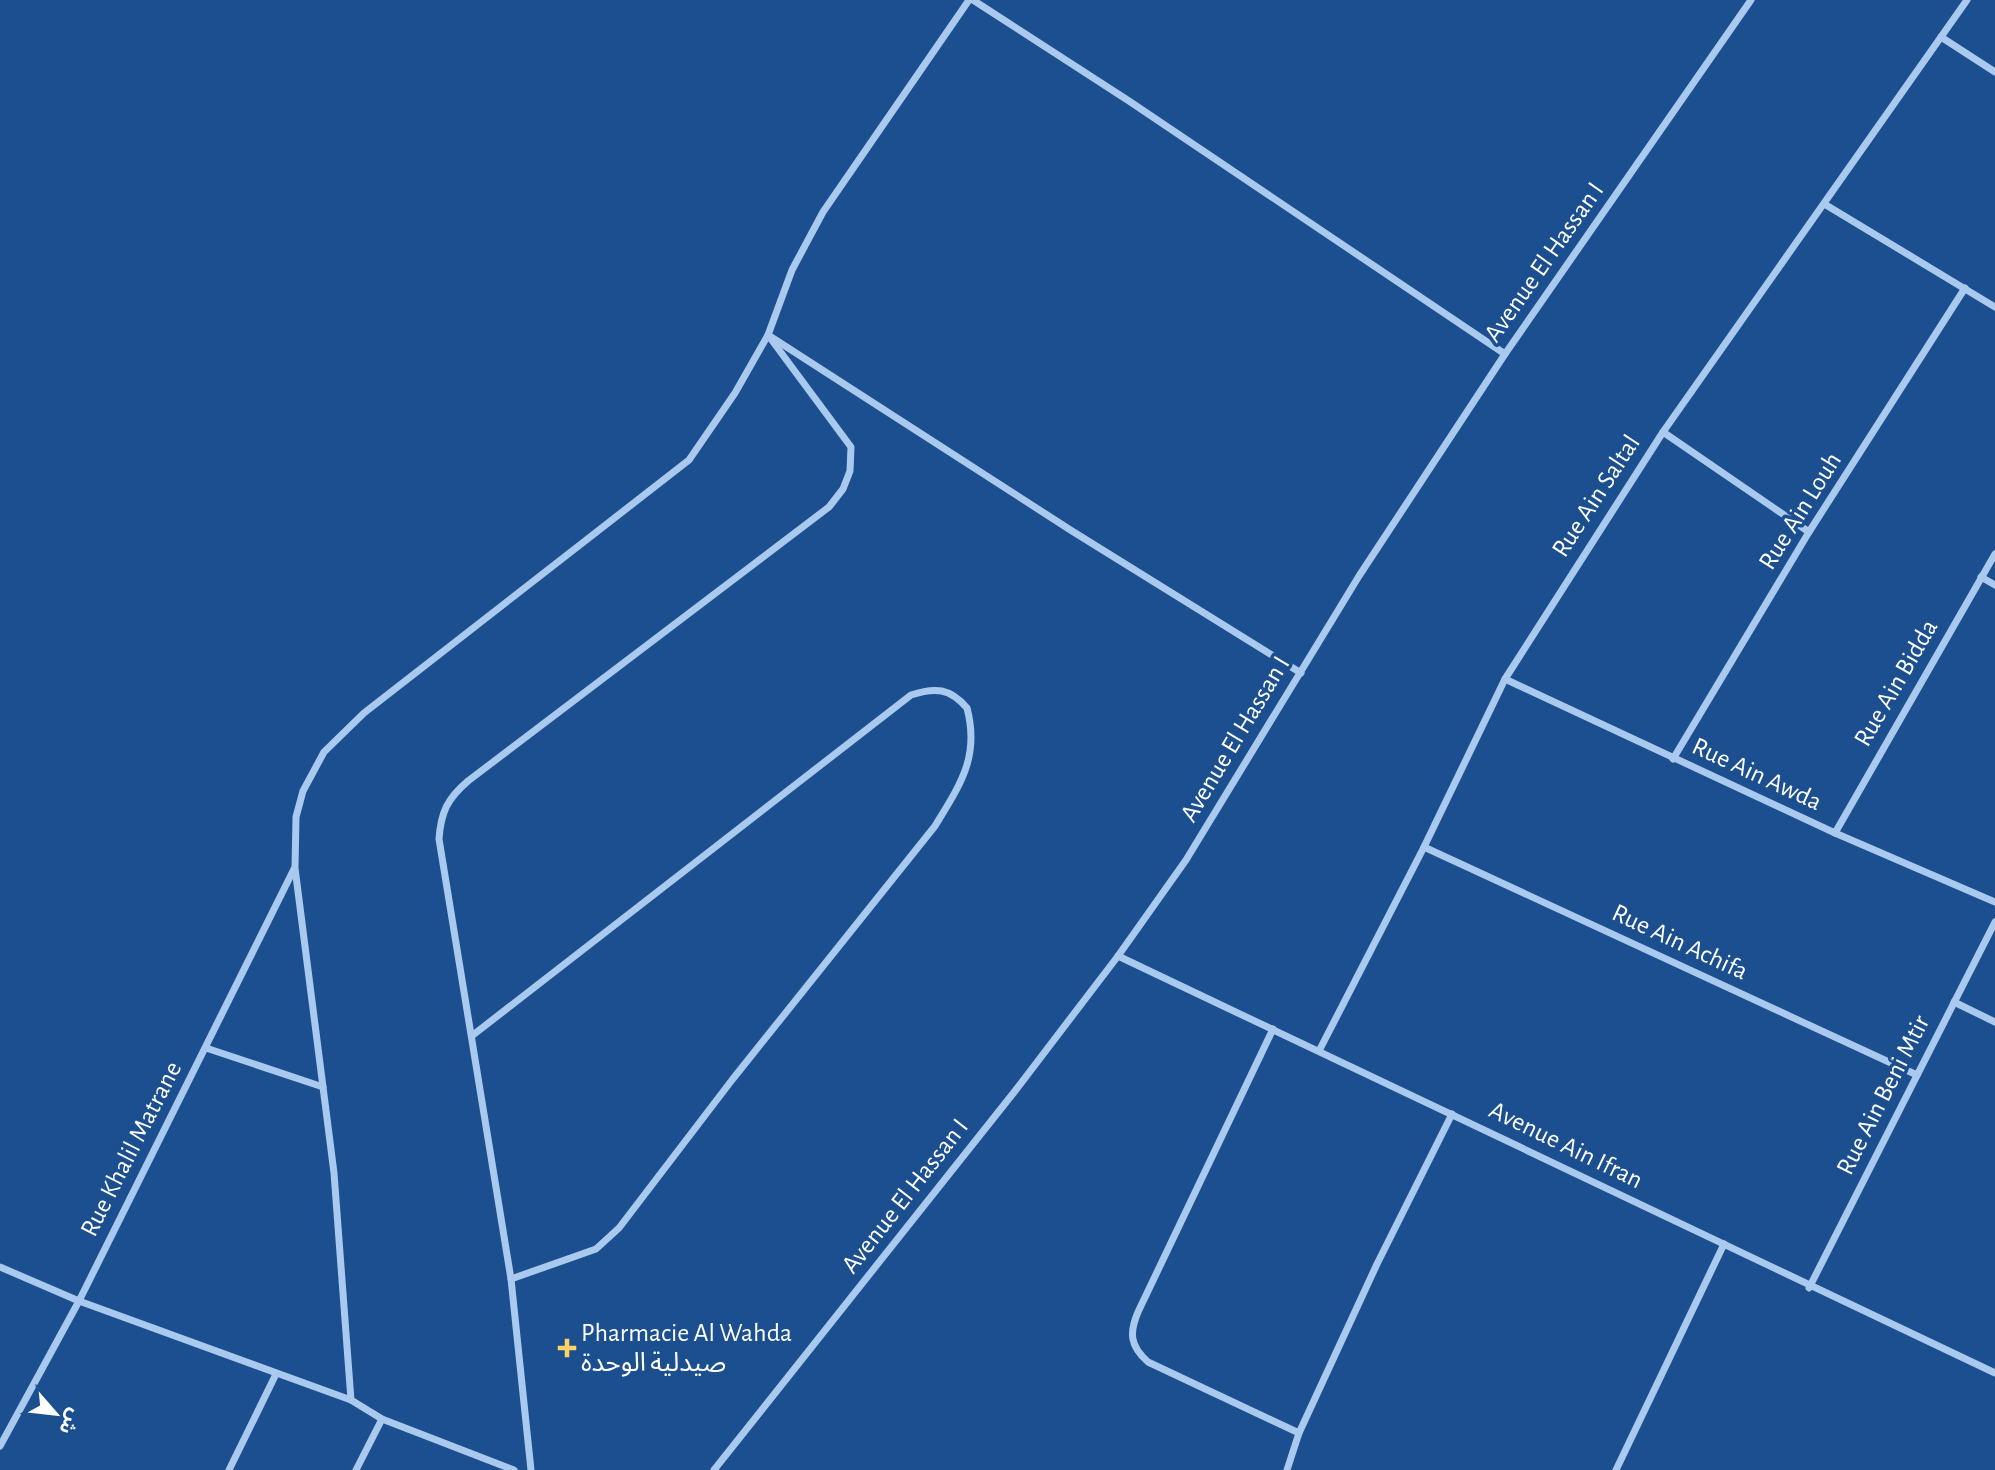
<svg xmlns="http://www.w3.org/2000/svg" width="1995" height="1470" viewBox="0 0 1995 1470" font-family="'Alegreya Sans','Noto Sans Arabic',sans-serif">
<style>
.lines{fill:none;stroke-linecap:round;stroke-linejoin:round}
.minor{stroke:#a9c9ee;stroke-width:7}
.poi-dot{fill:#ffd166;stroke:#1b4f8f;stroke-width:2.5}
.labels{text-anchor:middle;dominant-baseline:central;stroke-width:7;stroke-linejoin:round;paint-order:stroke}
.street-label{font-size:26px;fill:#fff;stroke:#1b4f8f}
.poi-label{font-size:26px;fill:#fff;stroke:#1b4f8f;text-anchor:start}
</style>
<rect width="100%" height="100%" fill="#1b4f8f"/>
<g class="lines">
<g class="minor">
<path d="M973,0L1129,101L1505,354"/>
<path d="M1941,37L1995,72"/>
<path d="M1826,205L1995,307"/>
<path d="M1663,432L1809,532"/>
<path d="M1981,577L1995,585"/>
<path d="M1505,679L1835,833L1995,902"/>
<path d="M1673,759L1809,532L1965,288"/>
<path d="M1835,833L1995,554"/>
<path d="M1424,847L1917,1075"/>
<path d="M1118,956L1995,1373"/>
<path d="M1954,1002L1995,1022"/>
<path d="M1273,1029L1138,1312C1129,1333 1130,1346 1148,1362L1299,1433"/>
<path d="M473,1035L911,695C935,687 950,688 967,708C980,757 960,785 935,826L732,1080L619,1228L596,1249L511,1279"/>
<path d="M206,1048L323,1087"/>
<path d="M1319,1051L1424,847L1505,679L1663,432L1967,0"/>
<path d="M0,1267L79,1301L351,1400L382,1419L514,1470"/>
<path d="M1809,1288L1995,922"/>
<path d="M351,1400L334,1173L295,868L296,817L303,791L324,752L364,713L689,460L735,393L768,335L1072,531L1301,673"/>
<path d="M0,1446L79,1301L294,869"/>
<path d="M229,1470L276,1374"/>
<path d="M356,1470L382,1419"/>
<path d="M531,1470L511,1279L439,839C441,812 447,799 468,781L829,507L843,489L850,471L851,447L768,335L792,270L823,212L969,0"/>
<path d="M714,1470L1015,1091L1118,956L1186,860L1359,576L1505,354L1751,0"/>
<path d="M1287,1470L1299,1433L1377,1264L1452,1114"/>
<path d="M1616,1470L1724,1244"/>
</g>
</g>
<path class="poi-dot" d="M563.5 1337.5h7v7h7v7h-7v7h-7v-7h-7v-7h7z"/>
<g class="labels">
<g class="street-label">
<text transform="translate(1544 262) rotate(-55)">Avenue El Hassan I</text>
<text transform="translate(1596 496) rotate(-57)">Rue Ain Saltal</text>
<text transform="translate(1800 511) rotate(-58)">Rue Ain Louh</text>
<text transform="translate(1896 683) rotate(-60)">Rue Ain Bidda</text>
<text transform="translate(1235 739) rotate(-59)">Avenue El Hassan I</text>
<text transform="translate(1757 774) rotate(25)">Rue Ain Awda</text>
<text transform="translate(1680 942) rotate(25)">Rue Ain Achifa</text>
<text transform="translate(1883 1095) rotate(-63)">Rue Ain Beni Mtir</text>
<text transform="translate(1566 1145) rotate(26)">Avenue Ain Ifran</text>
<text transform="translate(131 1149) rotate(-63)">Rue Khalil Matrane</text>
<text transform="translate(905 1196) rotate(-52)">Avenue El Hassan I</text>
</g>
<g class="poi-label">
<text x="581" y="1333">Pharmacie Al Wahda<tspan x="581" dy="30">صيدلية الوحدة</tspan></text>
</g>
</g>
<g transform="translate(56 1414) rotate(118)" stroke="#1b4f8f" stroke-width="5" paint-order="stroke">
<path d="M0-5L12 26L0 18L-12 26Z" fill="#ffffff"/>
<text y="-10" font-size="19" font-weight="bold" text-anchor="middle" fill="#ffffff">ش</text>
</g>
</svg>
